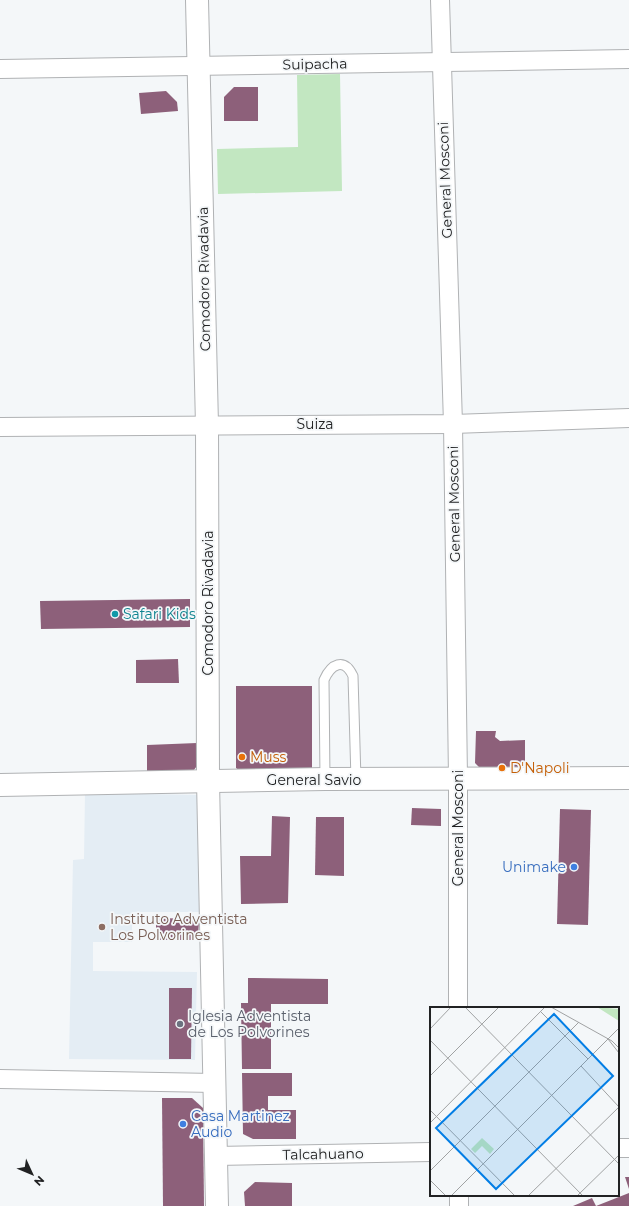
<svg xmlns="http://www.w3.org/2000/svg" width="629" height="1206" viewBox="0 0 629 1206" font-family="Montserrat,sans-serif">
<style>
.built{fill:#e4edf4}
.green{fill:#c2e7c1}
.building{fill:#8d607a}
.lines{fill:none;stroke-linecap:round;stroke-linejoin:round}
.service-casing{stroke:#b0b2b4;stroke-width:11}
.minor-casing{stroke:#b0b2b4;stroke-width:20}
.tertiary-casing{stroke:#b0b2b4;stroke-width:24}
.service{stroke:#fff;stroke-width:9}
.minor{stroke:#fff;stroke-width:18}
.tertiary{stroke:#fff;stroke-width:22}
.culture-dot{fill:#0f9aa8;stroke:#f4f7f9;stroke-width:1.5}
.food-dot{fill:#e8710a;stroke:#f4f7f9;stroke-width:1.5}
.shop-dot{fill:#3f7fe0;stroke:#f4f7f9;stroke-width:1.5}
.education-dot{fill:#8d6e63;stroke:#f4f7f9;stroke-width:1.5}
.worship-dot{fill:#6b7280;stroke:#f4f7f9;stroke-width:1.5}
.labels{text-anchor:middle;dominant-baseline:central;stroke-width:3.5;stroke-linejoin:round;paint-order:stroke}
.street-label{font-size:14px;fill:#212223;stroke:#f4f7f9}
.culture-label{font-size:14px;fill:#0d838f;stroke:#f4f7f9;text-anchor:start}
.food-label{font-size:14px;fill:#c56008;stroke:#f4f7f9;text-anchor:start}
.shop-label{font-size:14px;fill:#366cbe;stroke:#f4f7f9;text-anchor:end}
.education-label{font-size:14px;fill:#785e54;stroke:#f4f7f9;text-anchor:start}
.worship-label{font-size:14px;fill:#5b616d;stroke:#f4f7f9;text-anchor:start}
.inset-road{fill:none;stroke:#a0a2a3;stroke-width:1}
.view{fill:#037ee5;fill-opacity:0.15;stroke:#037ee5;stroke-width:2}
.inset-edge{fill:none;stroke:#212223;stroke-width:2}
</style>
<rect width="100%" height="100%" fill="#f4f7f9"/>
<path class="built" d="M85,793L202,795L200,912H132V942H93V971L197,972L195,1060L69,1059L73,860L84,859Z"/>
<path class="green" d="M340,74L342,191L218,194L217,149L298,147L297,75Z"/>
<g class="building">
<path d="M234,87H258V121H224V97Z"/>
<path d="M166,91L177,102L178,111L141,114L139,93Z"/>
<path d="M190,599V627L41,629L40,601Z"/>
<path d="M178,659L179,683H136V660Z"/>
<path d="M236,686H312V775L247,776L236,768Z"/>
<path d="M476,731H496L495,737L500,741L525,740V771L484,772L475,763Z"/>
<path d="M197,743V766L189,776L147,777V745Z"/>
<path d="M412,808L441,809V826L411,825Z"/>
<path d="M560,809L591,810L588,925L557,924Z"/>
<path d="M272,816L290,817L288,903L241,904L240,856H271Z"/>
<path d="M316,817H344V876L315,875Z"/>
<path d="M156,918L199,919L198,940H156Z"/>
<path d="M248,978L328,979V1004H271V1069H242L241,1003H248Z"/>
<path d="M169,988H192L191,1059H169Z"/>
<path d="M242,1073H292V1096H268V1110H296V1139H253L243,1134Z"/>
<path d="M162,1098H192L203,1108L204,1206H163Z"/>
<path d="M625,1177H629V1189Z"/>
<path d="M255,1182L292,1183V1206H245L244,1192Z"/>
<path d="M629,1193V1206H573L592,1198L596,1206Z"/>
</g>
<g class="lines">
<g class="service-casing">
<path id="service" d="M325,779L324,680C331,664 344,657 353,676L356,780"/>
</g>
<g class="minor-casing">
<g id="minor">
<path d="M440,0L453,424L458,778V1008"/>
<path d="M0,69L629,59"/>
<path d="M0,427L453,424L629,418"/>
<path d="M0,1079L214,1083"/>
<path d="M618,1148H629"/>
<path d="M216,1156L431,1152"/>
<path d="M459,1206V1195"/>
</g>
</g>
<g class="tertiary-casing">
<g id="tertiary">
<path d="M197,0L207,425L208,781L217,1206"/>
<path d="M0,785L325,779L629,778"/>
</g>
</g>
<use href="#service" class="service"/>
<use href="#minor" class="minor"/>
<use href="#tertiary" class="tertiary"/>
</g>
<circle class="culture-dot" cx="115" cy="614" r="4"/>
<g class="food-dot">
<circle cx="242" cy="757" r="4"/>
<circle cx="502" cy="768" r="4"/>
</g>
<g class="shop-dot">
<circle cx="574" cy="867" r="4"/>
<circle cx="183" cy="1124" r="4"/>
</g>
<circle class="education-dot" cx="102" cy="927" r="4"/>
<circle class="worship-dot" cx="180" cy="1024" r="4"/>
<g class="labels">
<g class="street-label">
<text transform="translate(315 64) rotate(-1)">Suipacha</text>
<text transform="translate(445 180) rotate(-92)">General Mosconi</text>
<text transform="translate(204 279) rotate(-91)">Comodoro Rivadavia</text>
<text x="315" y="424">Suiza</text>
<text transform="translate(454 504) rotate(-91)">General Mosconi</text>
<text transform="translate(208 603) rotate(-90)">Comodoro Rivadavia</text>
<text x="314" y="780">General Savio</text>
<text transform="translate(458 828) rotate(-90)">General Mosconi</text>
<text transform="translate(323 1154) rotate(-1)">Talcahuano</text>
</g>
<g class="culture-label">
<text x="123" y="614">Safari Kids</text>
</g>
<g class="food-label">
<text x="250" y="757">Muss</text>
<text x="510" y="768">D'Napoli</text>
</g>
<g class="shop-label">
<text x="566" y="867">Unimake</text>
<text x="191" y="1116" text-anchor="start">Casa Martinez<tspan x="191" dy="16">Audio</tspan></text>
</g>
<g class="education-label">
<text x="110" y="919">Instituto Adventista<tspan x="110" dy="16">Los Polvorines</tspan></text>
</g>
<g class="worship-label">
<text x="188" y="1016">Iglesia Adventista<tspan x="188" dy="16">de Los Polvorines</tspan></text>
</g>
</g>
<g transform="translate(430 1007)">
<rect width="189" height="189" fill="#f4f7f9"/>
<path d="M167,0L189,2V14ZM52,131L64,142L60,147L52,139L45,146L41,142Z" fill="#c2e7c1"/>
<path class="inset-road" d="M35,0L189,157M121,0L182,34L189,41M111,5L158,52M0,22L21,0M178,32L189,46M0,33L153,189M151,59L189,100M0,69L69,0M0,103L85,189M0,116L115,0M0,164L149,15M0,173L16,189M21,189L189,21M98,189L189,100M147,189L189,148"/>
<path class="view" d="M124,7L183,69L66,182L6,121Z"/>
<rect width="189" height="189" class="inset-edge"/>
</g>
<g transform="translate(32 1174) rotate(134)" stroke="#f4f7f9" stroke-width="3" paint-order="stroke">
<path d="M0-3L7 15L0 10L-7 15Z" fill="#212223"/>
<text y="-6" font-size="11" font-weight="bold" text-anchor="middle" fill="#212223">N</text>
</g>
</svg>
